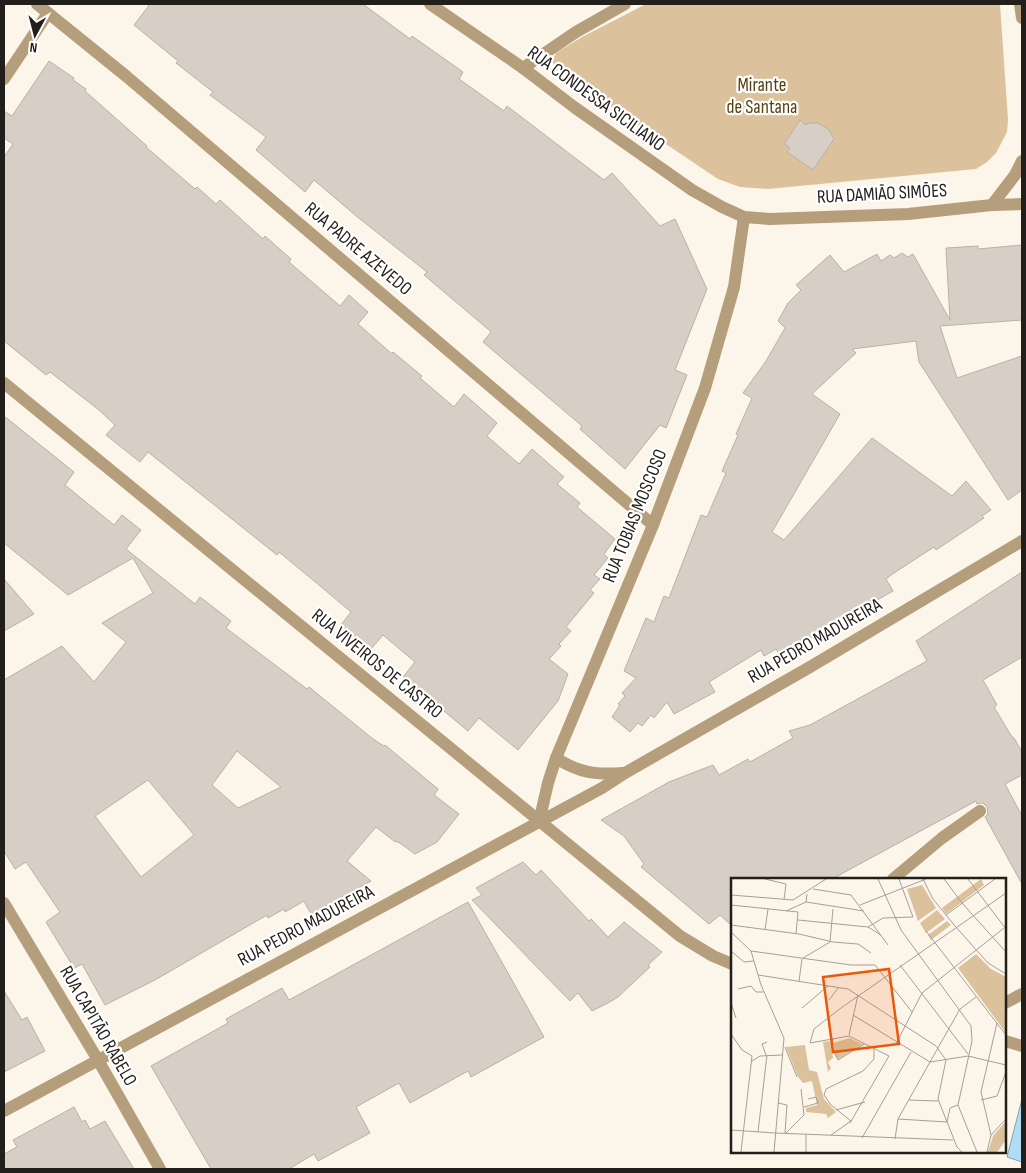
<svg xmlns="http://www.w3.org/2000/svg" width="1026" height="1173" viewBox="0 0 1026 1173" font-family="'Sofia Sans Condensed',sans-serif">
<style>
.green{fill:#dbc29d}
.water{fill:#afddf5;stroke:#84a4b4}
.building{fill:#d7cfc5;stroke:#b8b1a7;fill-rule:evenodd}
.lines{fill:none;stroke-linecap:round;stroke-linejoin:round}
.minor{stroke:#b59e7c;stroke-width:12}
.labels{text-anchor:middle;dominant-baseline:central;stroke-width:4.5;stroke-linejoin:round;paint-order:stroke}
.park-label{font-size:19px;fill:#593f10;stroke:#fff}
.street-label{font-size:19px;fill:#211e1b;stroke:#fff}
.inset-road{fill:none;stroke:#a49f97;stroke-width:1}
.view{fill:#e8590c;fill-opacity:0.15;stroke:#e8590c;stroke-width:2.5}
.inset-edge{fill:none;stroke:#211e1b;stroke-width:2.5}
</style>
<rect width="100%" height="100%" fill="#fcf5ea"/>
<path class="green" d="M646,4H1000L1008,120L1007,132L996,153L987,162L976,169L768,189L740,187L718,179L557,71L552,61L556,53L582,37Z"/>
<path class="water" d="M1022,1099V1162L1007,1157Z"/>
<g class="building">
<path d="M150,4H363L410,39L412,36L463,72L459,79L504,111L507,106L604,180L612,173L660,226L675,219L707,289L675,370L687,375L666,428L660,425L625,469L580,429L582,426L483,342L491,332L489,330L424,275L427,272L355,215L314,180L305,192L256,150L266,137L210,95L213,92L176,63L178,61L134,25Z"/>
<path d="M49,61L74,78L73,80L86,89L85,91L147,146L146,147L195,189L197,187L216,204L220,200L263,239L265,236L291,259L289,262L340,306L349,295L368,312L358,324L392,354L393,352L422,376L420,378L454,407L464,394L497,423L487,436L519,464L532,449L564,477L557,484L580,503L577,507L615,539L604,554L608,558L594,575L600,579L590,590L594,593L566,627L571,631L559,644L561,646L549,659L568,674L558,701L518,750L479,718L468,731L403,677L415,662L383,635L370,650L340,626L351,612L319,585L279,552L277,555L148,452L140,462L106,435L115,425L99,410L50,372L46,375L4,341V157L13,144L4,138V111L12,116Z"/>
<path d="M800,120L806,125L808,123H818L823,126L829,130L834,139L813,170L787,152L790,148L784,144Z"/>
<path d="M1022,245V320L940,326L957,378L1022,356V490L1008,500L919,362L916,341L852,349L856,353L812,394L840,414L772,532L784,540L872,438L952,496L966,481L991,510L982,516L984,518L936,550L934,547L891,575L886,579L893,591L780,655L776,649L764,656L761,650L709,682L715,692L674,714L667,702L654,718L651,715L642,726L638,723L630,732L612,717L620,705L618,704L625,696L622,693L636,678L624,671L646,618L654,622L664,596L669,598L701,515L707,517L726,473L722,471L738,435L736,434L752,398L743,393L766,361L785,328L778,321L788,303L801,290L796,285L830,255L844,272L877,254L881,261L890,255L894,258L902,253L908,257L913,254L950,320L946,248L978,246V249Z"/>
<path d="M4,416L74,472L65,485L114,525L122,515L141,530L126,549L195,604L200,597L231,621L226,628L307,689L309,687L373,739L384,746L385,745L438,789L434,795L459,814L437,842L415,854L400,843L394,841L376,827L347,861L371,881L311,914L304,901L285,912L284,909L268,918L267,915L155,980L105,1005L82,964L74,968L46,922L60,912L26,862L15,869L4,851V680L62,646L94,682L126,642L102,623L153,593L133,558L68,595L4,543ZM237,751L281,787L238,808L212,785ZM148,780L194,835L141,877L95,816Z"/>
<path d="M1022,572V657L983,680L997,705L994,707L1012,737L1014,738L1022,752V775L1005,784L1022,816V884L985,817L988,814L987,807L983,803L977,804L976,801L832,879H732V926L720,915L709,924L641,867L644,864L624,836L601,820L669,782L713,765L719,775L748,759L750,762L793,738L789,731L810,725L927,661L916,641Z"/>
<path d="M4,579L34,614L4,631Z"/>
<path d="M523,862L536,875L541,870L589,921L591,919L608,937L624,922L662,952L648,965L650,967L618,997L608,1003L592,1011L578,993L570,1001L472,900L482,895L476,888Z"/>
<path d="M468,902L544,1037L471,1077L468,1071L410,1103L399,1083L356,1107L370,1133L318,1161L314,1154L289,1169H211L151,1066L228,1023L226,1019L282,988L289,1000Z"/>
<path d="M4,991L22,1020L27,1017L45,1051L4,1072Z"/>
<path d="M74,1107L82,1122L85,1120L90,1129L105,1121L134,1169H4V1154L17,1147L13,1140Z"/>
</g>
<g class="lines">
<g class="minor">
<path d="M37,4L126,76L653,525"/>
<path d="M430,4L523,68L574,107L692,190L722,207L744,217L770,219L908,214L992,205L1022,204"/>
<path d="M1020,4L1022,18"/>
<path d="M523,68L576,32L625,4"/>
<path d="M4,79L48,13"/>
<path d="M992,205L1015,175L1022,161"/>
<path d="M4,383L680,936L713,956L732,964"/>
<path d="M556,758C579,773 596,775 623,773"/>
<path d="M539,822L548,783L556,758L653,525L705,388L734,287L744,217"/>
<path d="M893,879L942,838L980,811"/>
<path d="M4,903L98,1060L160,1169"/>
<path d="M1005,1003L1022,994"/>
<path d="M1005,1041L1022,1046"/>
<path d="M4,1111L602,788L625,773L810,667L1022,541"/>
</g>
</g>
<g class="labels">
<g class="park-label">
<text x="762" y="85">Mirante<tspan x="762" dy="22">de Santana</tspan></text>
</g>
<g class="street-label">
<text transform="translate(596 99) rotate(36)">RUA CONDESSA SICILIANO</text>
<text transform="translate(882 194) rotate(-3)">RUA DAMIÃO SIMÕES</text>
<text transform="translate(358 249) rotate(40)">RUA PADRE AZEVEDO</text>
<text transform="translate(635 516) rotate(-68)">RUA TOBIAS MOSCOSO</text>
<text transform="translate(815 641) rotate(-30)">RUA PEDRO MADUREIRA</text>
<text transform="translate(377 664) rotate(39)">RUA VIVEIROS DE CASTRO</text>
<text transform="translate(306 926) rotate(-28)">RUA PEDRO MADUREIRA</text>
<text transform="translate(98 1026) rotate(60)">RUA CAPITÃO RABELO</text>
</g>
</g>
<g transform="translate(731 878)">
<rect width="275" height="275" fill="#fcf5ea"/>
<path d="M250,1L253,7L215,36L211,30ZM191,7L205,30L187,43L176,11ZM206,32L214,41L195,55L189,45ZM216,43L220,47L200,62L197,57ZM245,76L260,91L275,99V155L227,90ZM119,160L131,166L108,181L104,178L102,165ZM99,163L102,180L97,184L100,190L97,194L92,164ZM74,167L78,192L86,194L93,221L105,234L97,240L95,236L75,234V230L86,227L81,203L72,205L67,199L55,169ZM275,243V262L266,274H257L262,258Z" fill="#dbc29d"/>
<path class="inset-road" d="M34,1L55,6L53,22M147,1L170,52L240,148L241,163L227,227L246,274M192,1L202,21L224,48L257,85L275,96M213,1L231,25L275,74M237,1L275,51M82,11L120,17L157,67M0,17L62,22L95,1M75,24L133,33M0,27L67,34L65,56M129,27L195,1M55,33L75,24L76,16M215,37L264,1M67,42L137,49L152,40L182,39L168,1M0,47L68,56L102,64L127,66L140,75M137,49L150,57M34,52L37,31M195,53L275,157M0,54L20,73L30,107L53,160L43,274M99,64L102,31M0,73L13,84L23,83M20,73L120,87H144L181,134M72,80L99,64M169,87L237,176M27,97L117,111L205,168L215,182M68,103L71,81M7,111L20,108L25,114H32M98,122L108,109M0,125L5,140M71,130L97,108M122,137L199,184M0,156L11,172L21,178L10,274M118,157L127,117M118,158L79,165L83,151L110,130L275,15M118,158L158,178M102,161L100,167L107,182L133,166M165,166L191,115L273,50M54,169L66,199M35,177L31,166L36,164M215,182L207,221L226,269L231,274M21,183L29,178L51,177M199,184L237,178L275,187M178,222L207,223M250,222L266,218L275,194M47,225L56,227L54,255M73,229L87,225L85,219L77,221M105,232L134,224M167,241L216,244L219,230L227,227M119,245L158,178M0,252L44,255M27,254L36,177M44,255L222,262M55,255L73,237L70,211M100,257L120,243L100,227L93,217L95,211L132,193L143,181V171M260,257L275,241M131,260L180,174M164,261L167,241L199,184L229,131L245,119M75,274V257M256,274L260,257L250,214L266,145"/>
<path class="view" d="M158,91L168,166L102,174L92,99Z"/>
<rect width="275" height="275" class="inset-edge"/>
</g>
<rect width="1026" height="1173" fill="none" stroke="#211e1b" stroke-width="10"/>
<g transform="translate(35 35) rotate(187)" stroke="#ffffff" stroke-width="4" paint-order="stroke">
<path d="M0-4L9 19L0 12L-9 19Z" fill="#211e1b"/>
<text y="-8" font-size="14" font-weight="bold" text-anchor="middle" fill="#211e1b">N</text>
</g>
</svg>
